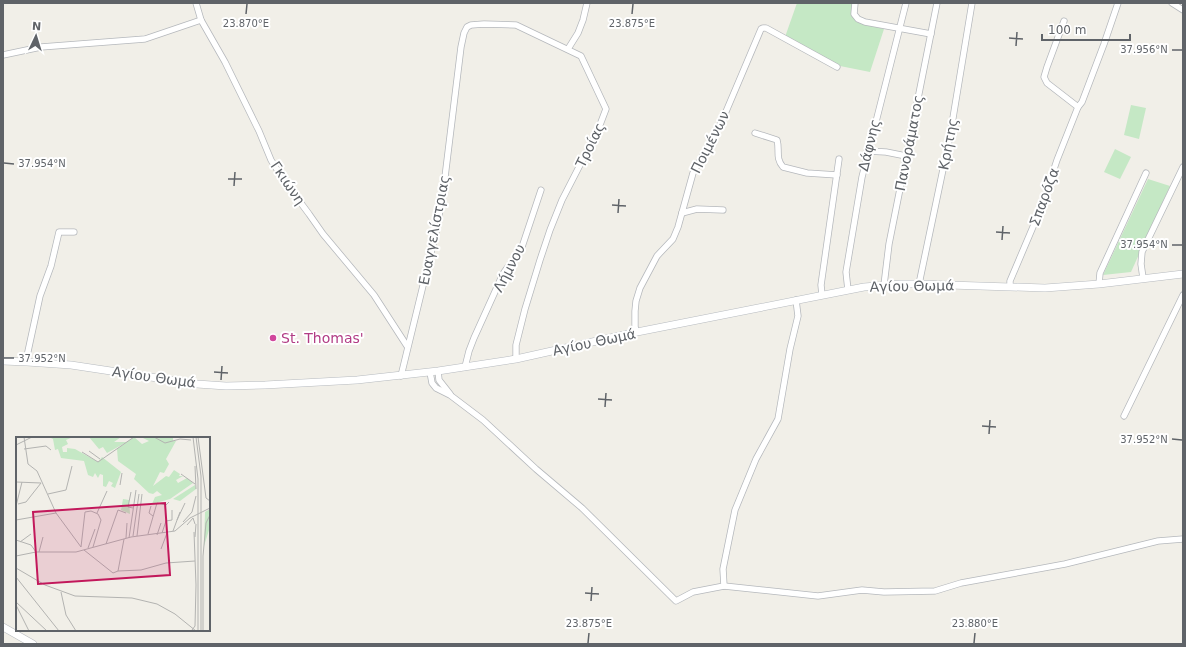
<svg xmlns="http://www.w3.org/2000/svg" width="1186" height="647" viewBox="0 0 1186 647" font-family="'DejaVu Sans',sans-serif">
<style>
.green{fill:#c5e8c5}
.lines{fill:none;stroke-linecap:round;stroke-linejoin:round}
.street-casing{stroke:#b5b8bc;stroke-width:7}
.secondary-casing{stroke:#b6babf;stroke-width:8}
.street{stroke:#fff;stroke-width:5.5}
.secondary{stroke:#fff;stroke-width:7}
.ticks{fill:none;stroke:#5f6368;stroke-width:1.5}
.hotel-dot{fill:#d1479c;stroke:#fff;stroke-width:1.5}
.labels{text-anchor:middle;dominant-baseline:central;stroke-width:4;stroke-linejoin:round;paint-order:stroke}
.street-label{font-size:14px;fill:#5f6368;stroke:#fff}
.hotel-label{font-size:14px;fill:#b23c85;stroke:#fff;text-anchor:start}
.inset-road{fill:none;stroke:#b3b3b1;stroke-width:1}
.view{fill:#c2185b;fill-opacity:0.15;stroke:#c2185b;stroke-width:2}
.inset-edge{fill:none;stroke:#5f6368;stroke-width:2}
.ticks-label{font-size:10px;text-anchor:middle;fill:#5f6368;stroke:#fff;stroke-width:4;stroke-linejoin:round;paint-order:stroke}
</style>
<rect width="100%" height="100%" fill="#f1efe8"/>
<g class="green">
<path d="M797,3H854L853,17L857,22L884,29L870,72L835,65L785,37Z"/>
<path d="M1131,105L1146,108L1139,139L1124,135Z"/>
<path d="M1115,149L1131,157L1120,179L1104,172Z"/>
<path d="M1148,179L1170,186L1131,272L1103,275Z"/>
</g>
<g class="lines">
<g class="street-casing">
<g id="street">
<path d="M196,3L201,20L225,62L259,131L271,160L283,179L309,214L323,234L374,295L407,346"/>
<path d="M855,3L854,14L858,19L865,22L931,34"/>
<path d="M1172,3L1183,10"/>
<path d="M1064,21L1047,67L1044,77L1047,83L1078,107"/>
<path d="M568,49L578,33L583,20L587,3"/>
<path d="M3,55L41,47L145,39L201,20"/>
<path d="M755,133L777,140C780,150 775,158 783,167L807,173L837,175"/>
<path d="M867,151L886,152L906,156"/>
<path d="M682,213L697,209L723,210"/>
<path d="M1143,278L1141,264L1142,252L1183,167"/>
<path d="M919,284L950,136L972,3"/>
<path d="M1099,284L1100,273L1146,173"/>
<path d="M884,285L889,244L937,3"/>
<path d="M1010,287V281L1041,208L1057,160L1078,107L1082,102L1104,44L1118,3"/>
<path d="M848,290L846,272L862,177L906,3"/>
<path d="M822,295L821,285L839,159"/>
<path d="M637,332L635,327V311L636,301L640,288L657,256L673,239L678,227L693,173L722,121L761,29L763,28H766L837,67"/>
<path d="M27,362V356L40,296L51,266L59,232H74"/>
<path d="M465,367L469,351L474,338L503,274C508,265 516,259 521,250L541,190"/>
<path d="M438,371L439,380L450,394"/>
<path d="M430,372L432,383L436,388L450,395L483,420L536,469L582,508L676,601L693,592L724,586L723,569L735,510L756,459L778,419L790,349L798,316L796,300"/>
<path d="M401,376L437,228L445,177L461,47L464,33L467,27L471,25L484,24L516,25L581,56L606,109L598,130L562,200L550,230L540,260L525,309L516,345V359"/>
<path d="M1124,416L1183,295"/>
<path d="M724,586L818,596L862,590L884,592L935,591L961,583L1065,564L1158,541L1183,539"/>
</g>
</g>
<g class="secondary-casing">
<g id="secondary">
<path d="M3,361L27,362L71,365L197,384L226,386L265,385L357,380L438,371L516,359L637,332L864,287L901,284H919L1045,288L1099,284L1183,274"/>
<path d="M3,627L33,644"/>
</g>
</g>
<use href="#street" class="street"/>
<use href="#secondary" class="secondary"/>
</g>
<path class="ticks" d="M246,14L247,4M632,14L633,4M1009,38L1023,39M1016,46L1017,32M1172,50H1182M4,163L14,164M228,179H242M234,186L235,172M612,205L626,206M618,213L619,199M996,232L1010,233M1002,240L1003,226M1172,245H1182M4,358H14M214,372L228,373M221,380L222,366M598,399L612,400M605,407L606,393M982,426L996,427M989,434L990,420M1172,439L1182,440M585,593L599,594M591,601L592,587M588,643L589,633M974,643L975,633"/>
<circle class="hotel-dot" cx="273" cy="338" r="4"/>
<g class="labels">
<g class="street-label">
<text transform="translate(710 142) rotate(-63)">Ποιμένων</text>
<text transform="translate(909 143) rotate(-79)">Πανοράματος</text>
<text transform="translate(948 144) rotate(-79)">Κρήτης</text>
<text transform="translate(590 145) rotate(-64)">Τροίας</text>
<text transform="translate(869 145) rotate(-76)">Δάφνης</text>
<text transform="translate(288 183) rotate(56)">Γκιώνη</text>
<text transform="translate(1044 197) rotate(-70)">Σπαρόζα</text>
<text transform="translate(434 230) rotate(-79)">Ευαγγελίστριας</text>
<text transform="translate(509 268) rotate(-62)">Λήμνου</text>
<text transform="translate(912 286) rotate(-1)">Αγίου Θωμά</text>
<text transform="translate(594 342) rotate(-12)">Αγίου Θωμά</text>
<text transform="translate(154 377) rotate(8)">Αγίου Θωμά</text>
</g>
<g class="hotel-label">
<text x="281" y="338">St. Thomas'</text>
</g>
</g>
<g transform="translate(16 437)">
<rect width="194" height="194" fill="#f1efe8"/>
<path d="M33,0H57L50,3L52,7L46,10L47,15H51V11L59,12L82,25L86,20L105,35L99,51L95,49L97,46L93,44L90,50L87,49V38L84,37L82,41L79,36L77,40L72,38L68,24L45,21L42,12L39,13L37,2ZM73,0H105L98,5H111L91,16L87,10L83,12ZM118,0L126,7L133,4L125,0H157V4H160L150,22L153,27L148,36L144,35L137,49L150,39L153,40L158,33L164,37L163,39H167L160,43L162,46L171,41L177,46L154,62L136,67L139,60L146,58L141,54L137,57L133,56L118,42L120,37L102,24L101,12ZM179,48L180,52L164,64L157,62ZM107,62L113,63L114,77L105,73ZM194,72V90L188,109L189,75Z" fill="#c5e8c5"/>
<path class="inset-road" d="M8,0L12,27L21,34L40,76L65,110M138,0L149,6L164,2L175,3M177,0L182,42V194M180,0L185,39V194M182,0L190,61L194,64M0,8L16,0M8,12L30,9L35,13M73,14L84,22M66,15L82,25L118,0M179,29L180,52M165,37L179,47M0,45L25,46M104,48L106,36M115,55L112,70L117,71M32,57L50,53L56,29M2,67L10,65L25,46M0,69L6,45M135,69L133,76L137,79M81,76L91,54M0,83L40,76M161,83L169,66M167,85L176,75L180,59M171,88L177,81L179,87M157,94L164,75M146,96L150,84L156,83V73M132,97L141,66L150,68L153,65M141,98L145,86M117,99L123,57M121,99L126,57M179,100L180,87M110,101L111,86M113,101L120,53M0,103L15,108L20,115M4,105L15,97M90,107L102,73L110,76M65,110L69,75L75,74L82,77L85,83L77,110M72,111L79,92M145,112L151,96M68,113L97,136L102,134L108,102M23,115L27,100M0,119L20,115H60L115,100L159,94L174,81L194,71M0,131L29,148L59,159L116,161L141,167L159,177L180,194M102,134L125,133L150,126L179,124M0,140L43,194M45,155L50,178L60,194M0,165L31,194M0,168L13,194M176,193L179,189L180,148L178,95M187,194V119L190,86L194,78"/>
<path class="view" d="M149,66L154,138L22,147L17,75Z"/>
<rect width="194" height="194" class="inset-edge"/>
</g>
<g class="ticks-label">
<text x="246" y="27">23.870°E</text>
<text x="632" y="27">23.875°E</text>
<text x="1144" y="53">37.956°N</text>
<text x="42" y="167">37.954°N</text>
<text x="1144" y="248">37.954°N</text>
<text x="42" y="362">37.952°N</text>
<text x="1144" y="443">37.952°N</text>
<text x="589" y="627">23.875°E</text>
<text x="975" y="627">23.880°E</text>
</g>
<rect width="1186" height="647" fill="none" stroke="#5f6368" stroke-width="8"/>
<g transform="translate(36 36) rotate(4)" stroke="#ffffff" stroke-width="3" paint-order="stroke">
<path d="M0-3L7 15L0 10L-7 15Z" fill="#5f6368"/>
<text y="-6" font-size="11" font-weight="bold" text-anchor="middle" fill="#5f6368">N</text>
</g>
<path d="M1042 34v6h88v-6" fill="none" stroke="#5f6368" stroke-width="2"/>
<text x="1048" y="34" font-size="12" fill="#5f6368" stroke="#ffffff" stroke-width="3" paint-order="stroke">100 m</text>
</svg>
